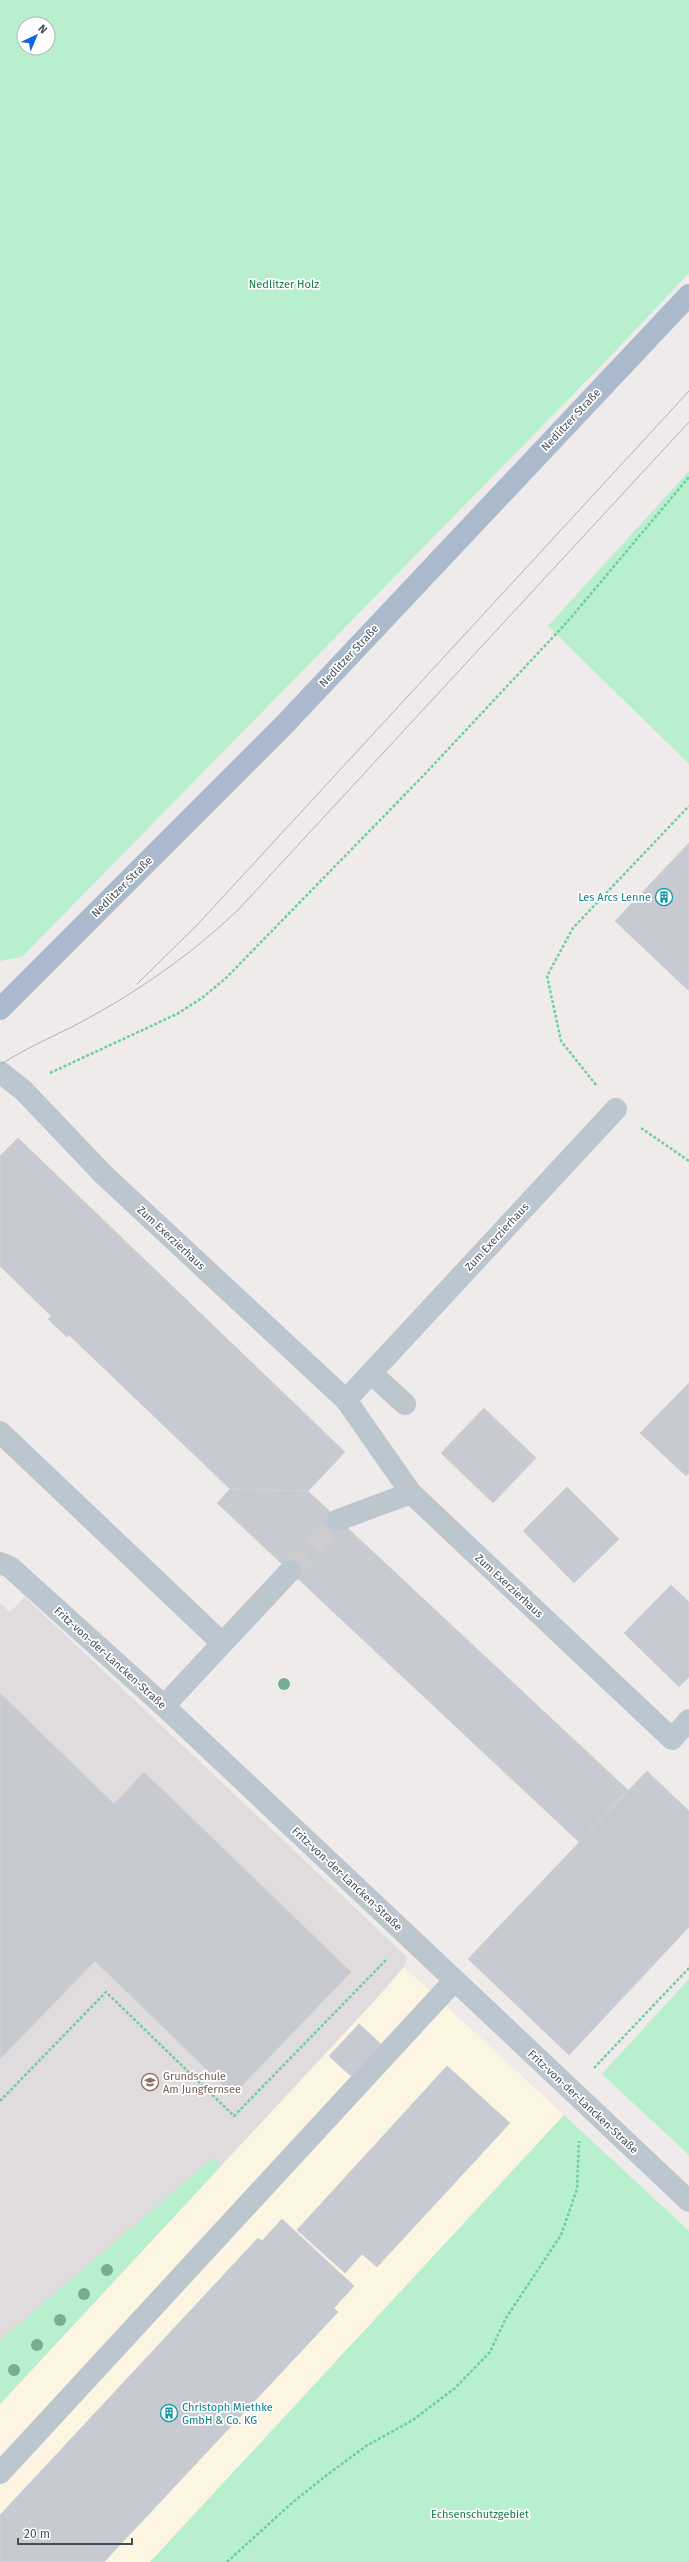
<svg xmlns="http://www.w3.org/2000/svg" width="689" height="2562" viewBox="0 0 689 2562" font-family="'Fira Sans',sans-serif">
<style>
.commercial{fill:#fcf5e2}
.education{fill:#e0dcdd}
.green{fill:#b7efcf;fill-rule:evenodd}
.building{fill:#c8cad1;stroke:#cfd1d8}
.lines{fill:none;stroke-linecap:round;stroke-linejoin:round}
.minor-tunnel{stroke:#cdccce;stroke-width:22;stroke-dasharray:22 11;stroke-linecap:butt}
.path{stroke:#6ecea2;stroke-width:2.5;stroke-dasharray:3 2;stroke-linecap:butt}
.minor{stroke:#bcc6cf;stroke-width:22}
.major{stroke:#aabacc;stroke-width:22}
.tram{stroke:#aeb1b7;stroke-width:1}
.tree{fill:#76ae93}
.labels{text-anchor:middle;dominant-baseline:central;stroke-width:3.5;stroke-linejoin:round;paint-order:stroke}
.park-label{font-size:11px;fill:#137c4b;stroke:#fff}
.street-label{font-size:11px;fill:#444e59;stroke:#fff}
.culture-label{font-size:11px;fill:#0d838f;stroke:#fff;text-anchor:end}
.education-label{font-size:11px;fill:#785e54;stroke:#fff;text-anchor:start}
</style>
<rect width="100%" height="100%" fill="#efebeb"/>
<path class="commercial" d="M404,1967L564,2115L150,2562H0V2404Z"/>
<path class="education" d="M25,1597L407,1957L404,1967L378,1997L0,2404V1603L10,1612Z"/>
<g class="green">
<path d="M0,0H689V273L600,367L22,957L0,961ZM24,24H48V48H24Z"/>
<path d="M689,471V764L548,626Z"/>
<path d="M689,1979V2155L602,2074Z"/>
<path d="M564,2115L689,2231V2562H150Z"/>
<path d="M214,2157L221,2166L0,2404V2340Z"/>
</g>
<g class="building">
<path d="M689,843V991L615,921Z"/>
<path d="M18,1138L345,1452L308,1491L230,1489L69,1335L67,1337L48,1319L51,1316L0,1266V1156Z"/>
<path d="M689,1383V1473L686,1476L640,1433Z"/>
<path d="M484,1408L536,1458L493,1503L441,1453Z"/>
<path d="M567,1487L619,1539L574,1583L523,1531Z"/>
<path d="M230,1489L308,1491L628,1790L579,1842L217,1503Z"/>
<path d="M671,1585L689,1602V1677L679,1687L624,1633Z"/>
<path d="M0,1693L114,1804L144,1772L351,1972L233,2095L95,1961L0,2059Z"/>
<path d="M647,1771L689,1811V1927L569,2055L468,1959Z"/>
<path d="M359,2024L381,2044L351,2076L329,2056Z"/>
<path d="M447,2066L510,2123L377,2267L362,2254L345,2273L297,2230Z"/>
<path d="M282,2219L354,2286L334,2308L338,2312L104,2562H0V2515L258,2238L262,2241Z"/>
</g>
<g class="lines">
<path class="minor-tunnel" d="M290,1571L338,1520"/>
<g class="path">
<path d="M50,1073L177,1014L202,998L226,978L423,776L568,621L689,477"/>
<path d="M596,1085L561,1041L547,976L573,928L689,806"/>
<path d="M641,1128L689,1161"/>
<path d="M594,2068L689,1968"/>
<path d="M0,2101L106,1992L234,2116L387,1959"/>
<path d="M227,2562L293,2502L327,2475L366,2446L413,2420L455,2388L490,2352L506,2318L561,2235L577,2189L579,2141"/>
</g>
<g class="minor">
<path d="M0,1072L23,1090L104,1175L346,1400L411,1493L672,1739L689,1720"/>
<path d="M371,1373L405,1404"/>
<path d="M346,1400L616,1109"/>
<path d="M0,1432L222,1643"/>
<path d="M338,1520L411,1493"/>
<path d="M0,1563L10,1567L164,1706L689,2201"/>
<path d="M164,1706L290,1571"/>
<path d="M0,2473L454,1981"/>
</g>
<path class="major" d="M0,1009L284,725L689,295"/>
<g class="tram">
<path d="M137,984L198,924L689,391"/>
<path d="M0,1065C30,1045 63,1033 94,1015C146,986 195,951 238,910L689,422"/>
</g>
</g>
<g class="tree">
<circle cx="284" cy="1684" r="6"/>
<circle cx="107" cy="2270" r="6"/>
<circle cx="84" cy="2294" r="6"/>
<circle cx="60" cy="2320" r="6"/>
<circle cx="37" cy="2345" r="6"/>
<circle cx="14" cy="2370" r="6"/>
</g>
<defs>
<g id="building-ring" transform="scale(0.9)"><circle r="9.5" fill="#fff" stroke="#0f9aa8" stroke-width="1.5"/><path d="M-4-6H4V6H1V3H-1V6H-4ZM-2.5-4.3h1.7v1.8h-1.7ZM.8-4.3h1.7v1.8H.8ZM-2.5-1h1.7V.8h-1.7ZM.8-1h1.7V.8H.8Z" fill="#0f9aa8"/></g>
<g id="school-ring" transform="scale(0.9)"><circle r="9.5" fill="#fff" stroke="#8d6e63" stroke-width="1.5"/><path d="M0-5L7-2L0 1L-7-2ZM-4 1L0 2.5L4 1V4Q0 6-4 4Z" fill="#8d6e63"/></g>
</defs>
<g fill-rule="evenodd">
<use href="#building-ring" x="664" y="897"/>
<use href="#school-ring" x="150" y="2082"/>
<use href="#building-ring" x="169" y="2413"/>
</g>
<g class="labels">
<g class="park-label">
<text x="284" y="284">Nedlitzer Holz</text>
<text x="480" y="2514">Echsenschutzgebiet</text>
</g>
<g class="street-label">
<text transform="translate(571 420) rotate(-47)">Nedlitzer Straße</text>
<text transform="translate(349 656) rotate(-47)">Nedlitzer Straße</text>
<text transform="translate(122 887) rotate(-45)">Nedlitzer Straße</text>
<text transform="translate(497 1237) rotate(-47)">Zum Exerzierhaus</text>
<text transform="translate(171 1238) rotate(43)">Zum Exerzierhaus</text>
<text transform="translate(509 1586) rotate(43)">Zum Exerzierhaus</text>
<text transform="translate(110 1658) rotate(42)">Fritz-von-der-Lancken-Straße</text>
<text transform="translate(347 1879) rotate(43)">Fritz-von-der-Lancken-Straße</text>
<text transform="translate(583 2102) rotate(43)">Fritz-von-der-Lancken-Straße</text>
</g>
<g class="culture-label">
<text x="651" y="897">Les Arcs Lenne</text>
<text x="182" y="2407" text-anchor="start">Christoph Miethke<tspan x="182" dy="13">GmbH &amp; Co. KG</tspan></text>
</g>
<g class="education-label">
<text x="163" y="2076">Grundschule<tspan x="163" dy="13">Am Jungfernsee</tspan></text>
</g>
</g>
<g transform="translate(36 36) rotate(44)"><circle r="19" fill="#ffffff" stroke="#b4b8bd"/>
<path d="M0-3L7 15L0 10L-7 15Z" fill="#1366e1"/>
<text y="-6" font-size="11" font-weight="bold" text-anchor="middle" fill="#444e59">N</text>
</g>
<path d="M18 2538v6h114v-6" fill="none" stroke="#444e59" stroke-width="2"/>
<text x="24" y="2538" font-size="12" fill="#444e59" stroke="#ffffff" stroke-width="3" paint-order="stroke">20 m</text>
</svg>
